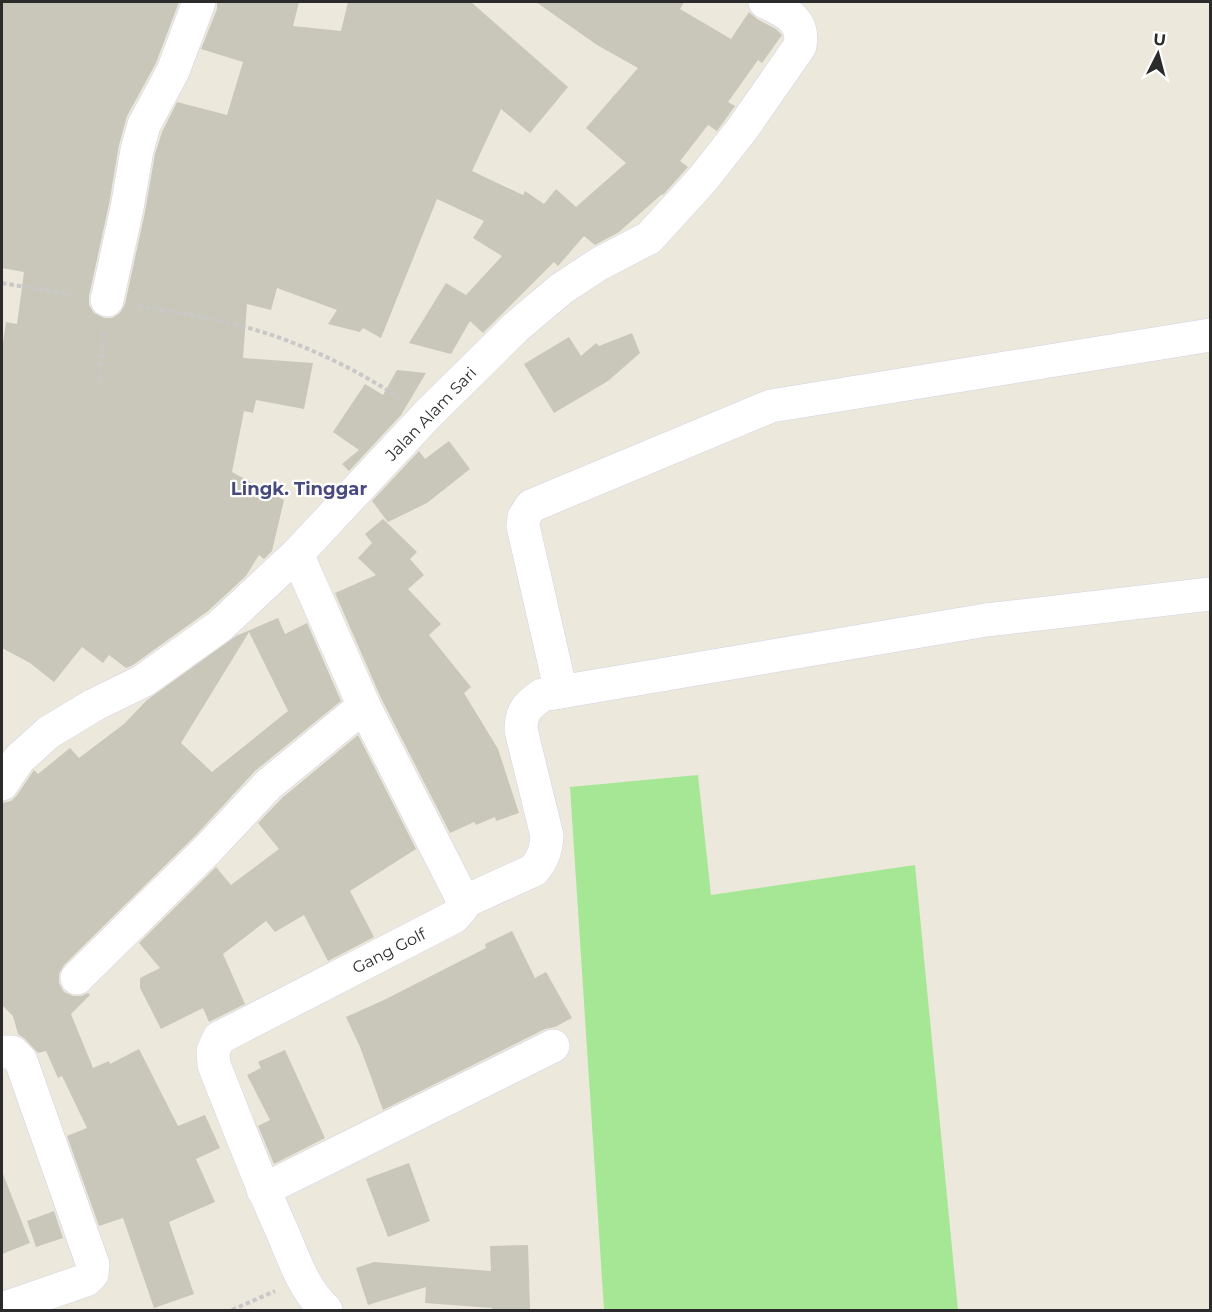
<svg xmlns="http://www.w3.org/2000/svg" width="1212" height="1312" viewBox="0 0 1212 1312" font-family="Montserrat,sans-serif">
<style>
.green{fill:#a5e795}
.building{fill:#c9c6ba;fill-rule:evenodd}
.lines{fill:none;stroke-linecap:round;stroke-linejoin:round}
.minor-casing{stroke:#d1d2e4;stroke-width:34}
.path{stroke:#c8c8c8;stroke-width:4;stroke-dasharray:4.5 3;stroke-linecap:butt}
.minor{stroke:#fff;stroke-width:33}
.labels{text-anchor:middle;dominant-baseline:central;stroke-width:4.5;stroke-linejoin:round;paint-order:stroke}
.street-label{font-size:16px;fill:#2b2b2b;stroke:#fff}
.neighbourhood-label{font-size:18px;font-weight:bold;fill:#484a7e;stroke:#fff}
</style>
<rect width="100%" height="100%" fill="#ede8dc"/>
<path class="green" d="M698,775L711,895L915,865L958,1310H604L570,787Z"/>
<g class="building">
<path d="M2,2H179L156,63L127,116L119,145L109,204L89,296V305L94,313L104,318H112L120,313L125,304L145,212L155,154L162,132L177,102L227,115L243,62L201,49L217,9V2H299L293,26L341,31L348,2H471L568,87L530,133L501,109L472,171L523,195L525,191L544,204L556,189L576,207L626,163L586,128L638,68L597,45L536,2H684L680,9L731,39L749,12L757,19L776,29L782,35L762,63L758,60L728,102L735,106L717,131L708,125L680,161L688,167L663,195L662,194L619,232L595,245L584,236L558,266L554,262L483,333L470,321L451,354L409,343L446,283L466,295L502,256L473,238L484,221L437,199L381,338L363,328L360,332L328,324L337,310L277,288L271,310L247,304L243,358L313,363L304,409L256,400L253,413L244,411L232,472L284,500L272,551L264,559L259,555L246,576L208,611L133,665L126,668L109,655L103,663L82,647L54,682L30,663L2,648V350L6,322L17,324L24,272L2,268Z"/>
<path d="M632,333L640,353L608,381L554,413L524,364L569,337L581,356L596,343L599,346Z"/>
<path d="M397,370L426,373L401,415L349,471L342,464L359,450L333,432L365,384L383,395Z"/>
<path d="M449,441L470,469L427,503L388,522L372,501L419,451L425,459Z"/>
<path d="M383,519L417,552L410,559L424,575L408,589L441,624L429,635L471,687L464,693L498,749L519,813L496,821L495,817L476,825L474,822L450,833L381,698L335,593L376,575L358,558L372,543L365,534Z"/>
<path d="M278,618L285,634L307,623L341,701L255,771L195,836L64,965L59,974V983L64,992L73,996H81L88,993L90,995L71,1014L93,1068L109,1061L110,1064L139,1049L178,1126L205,1115L220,1148L196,1159L215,1202L169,1222L194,1294L154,1308L123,1218L99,1226L67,1136L87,1128L62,1076L58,1078L46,1051L38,1053L25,1039L18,1034L13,1016L2,1005V803L11,801L17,795L34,770L38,774L70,748L79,758L124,724L147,700L236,636ZM249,632L288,711L212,772L181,743Z"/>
<path d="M358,735L416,849L350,891L374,937L328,961L304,915L275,932L266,921L223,954L245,1004L209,1022L203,1008L161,1029L140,988V978L160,968L139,943L216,867L231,885L279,849L258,823L282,798Z"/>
<path d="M512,931L535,978L546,972L572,1018L555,1027L545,1029L383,1110L360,1047L346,1017L386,999L486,948L485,944Z"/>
<path d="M285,1050L325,1138L274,1164L258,1126L270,1120L247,1075L261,1068L258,1062Z"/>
<path d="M409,1163L430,1221L388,1237L366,1179Z"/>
<path d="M2,1174H3L30,1243L2,1254Z"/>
<path d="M54,1211L63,1238L36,1247L27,1221Z"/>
<path d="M528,1245L530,1309L492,1310V1308L425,1303L426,1287L368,1305L356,1268L374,1262L491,1271L490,1246Z"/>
</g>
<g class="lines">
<g class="minor-casing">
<g id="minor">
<path d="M107,300L127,208L137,150L144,125L173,71L199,2"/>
<path d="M297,554L364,706L464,902L461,909L454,917L219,1038L213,1051L214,1065C236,1120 257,1176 282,1231C294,1259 304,1290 326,1310"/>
<path d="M561,692L523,526L524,517L531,506L771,406L1210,335"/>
<path d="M2,784L19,759L49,732L94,705L143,681L220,626L297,554L427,415L515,328L561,289L599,264L649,238L702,180L743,128L800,46C805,20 786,12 765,2"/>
<path d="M464,902L534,870C543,859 546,850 547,836L521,730C521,711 528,705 542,695L986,620L1210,594"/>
<path d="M77,978L208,849L269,784L364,706"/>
<path d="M2,1052H12L21,1061L93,1265L92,1274L86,1280L2,1309"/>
<path d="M263,1190L553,1046"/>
</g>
</g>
<g class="path">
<path d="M2,283L75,295"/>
<path d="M138,306C170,312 202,316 233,324C292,338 349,365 400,398"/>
<path d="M99,381L104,331"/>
<path d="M232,1310L275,1291"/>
</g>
<use href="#minor" class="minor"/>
</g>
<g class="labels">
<g class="street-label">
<text transform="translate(431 414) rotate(-46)">Jalan Alam Sari</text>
<text transform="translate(389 951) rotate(-27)">Gang Golf</text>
</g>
<g class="neighbourhood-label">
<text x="299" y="489">Lingk. Tinggar</text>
</g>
</g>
<rect width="1212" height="1312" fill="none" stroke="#2b2b2b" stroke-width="6"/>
<g transform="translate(1158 54) rotate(6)" stroke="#ffffff" stroke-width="4.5" paint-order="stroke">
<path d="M0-4.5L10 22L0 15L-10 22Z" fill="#2b2b2b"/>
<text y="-9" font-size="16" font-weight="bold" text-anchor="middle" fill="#2b2b2b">U</text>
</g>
</svg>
